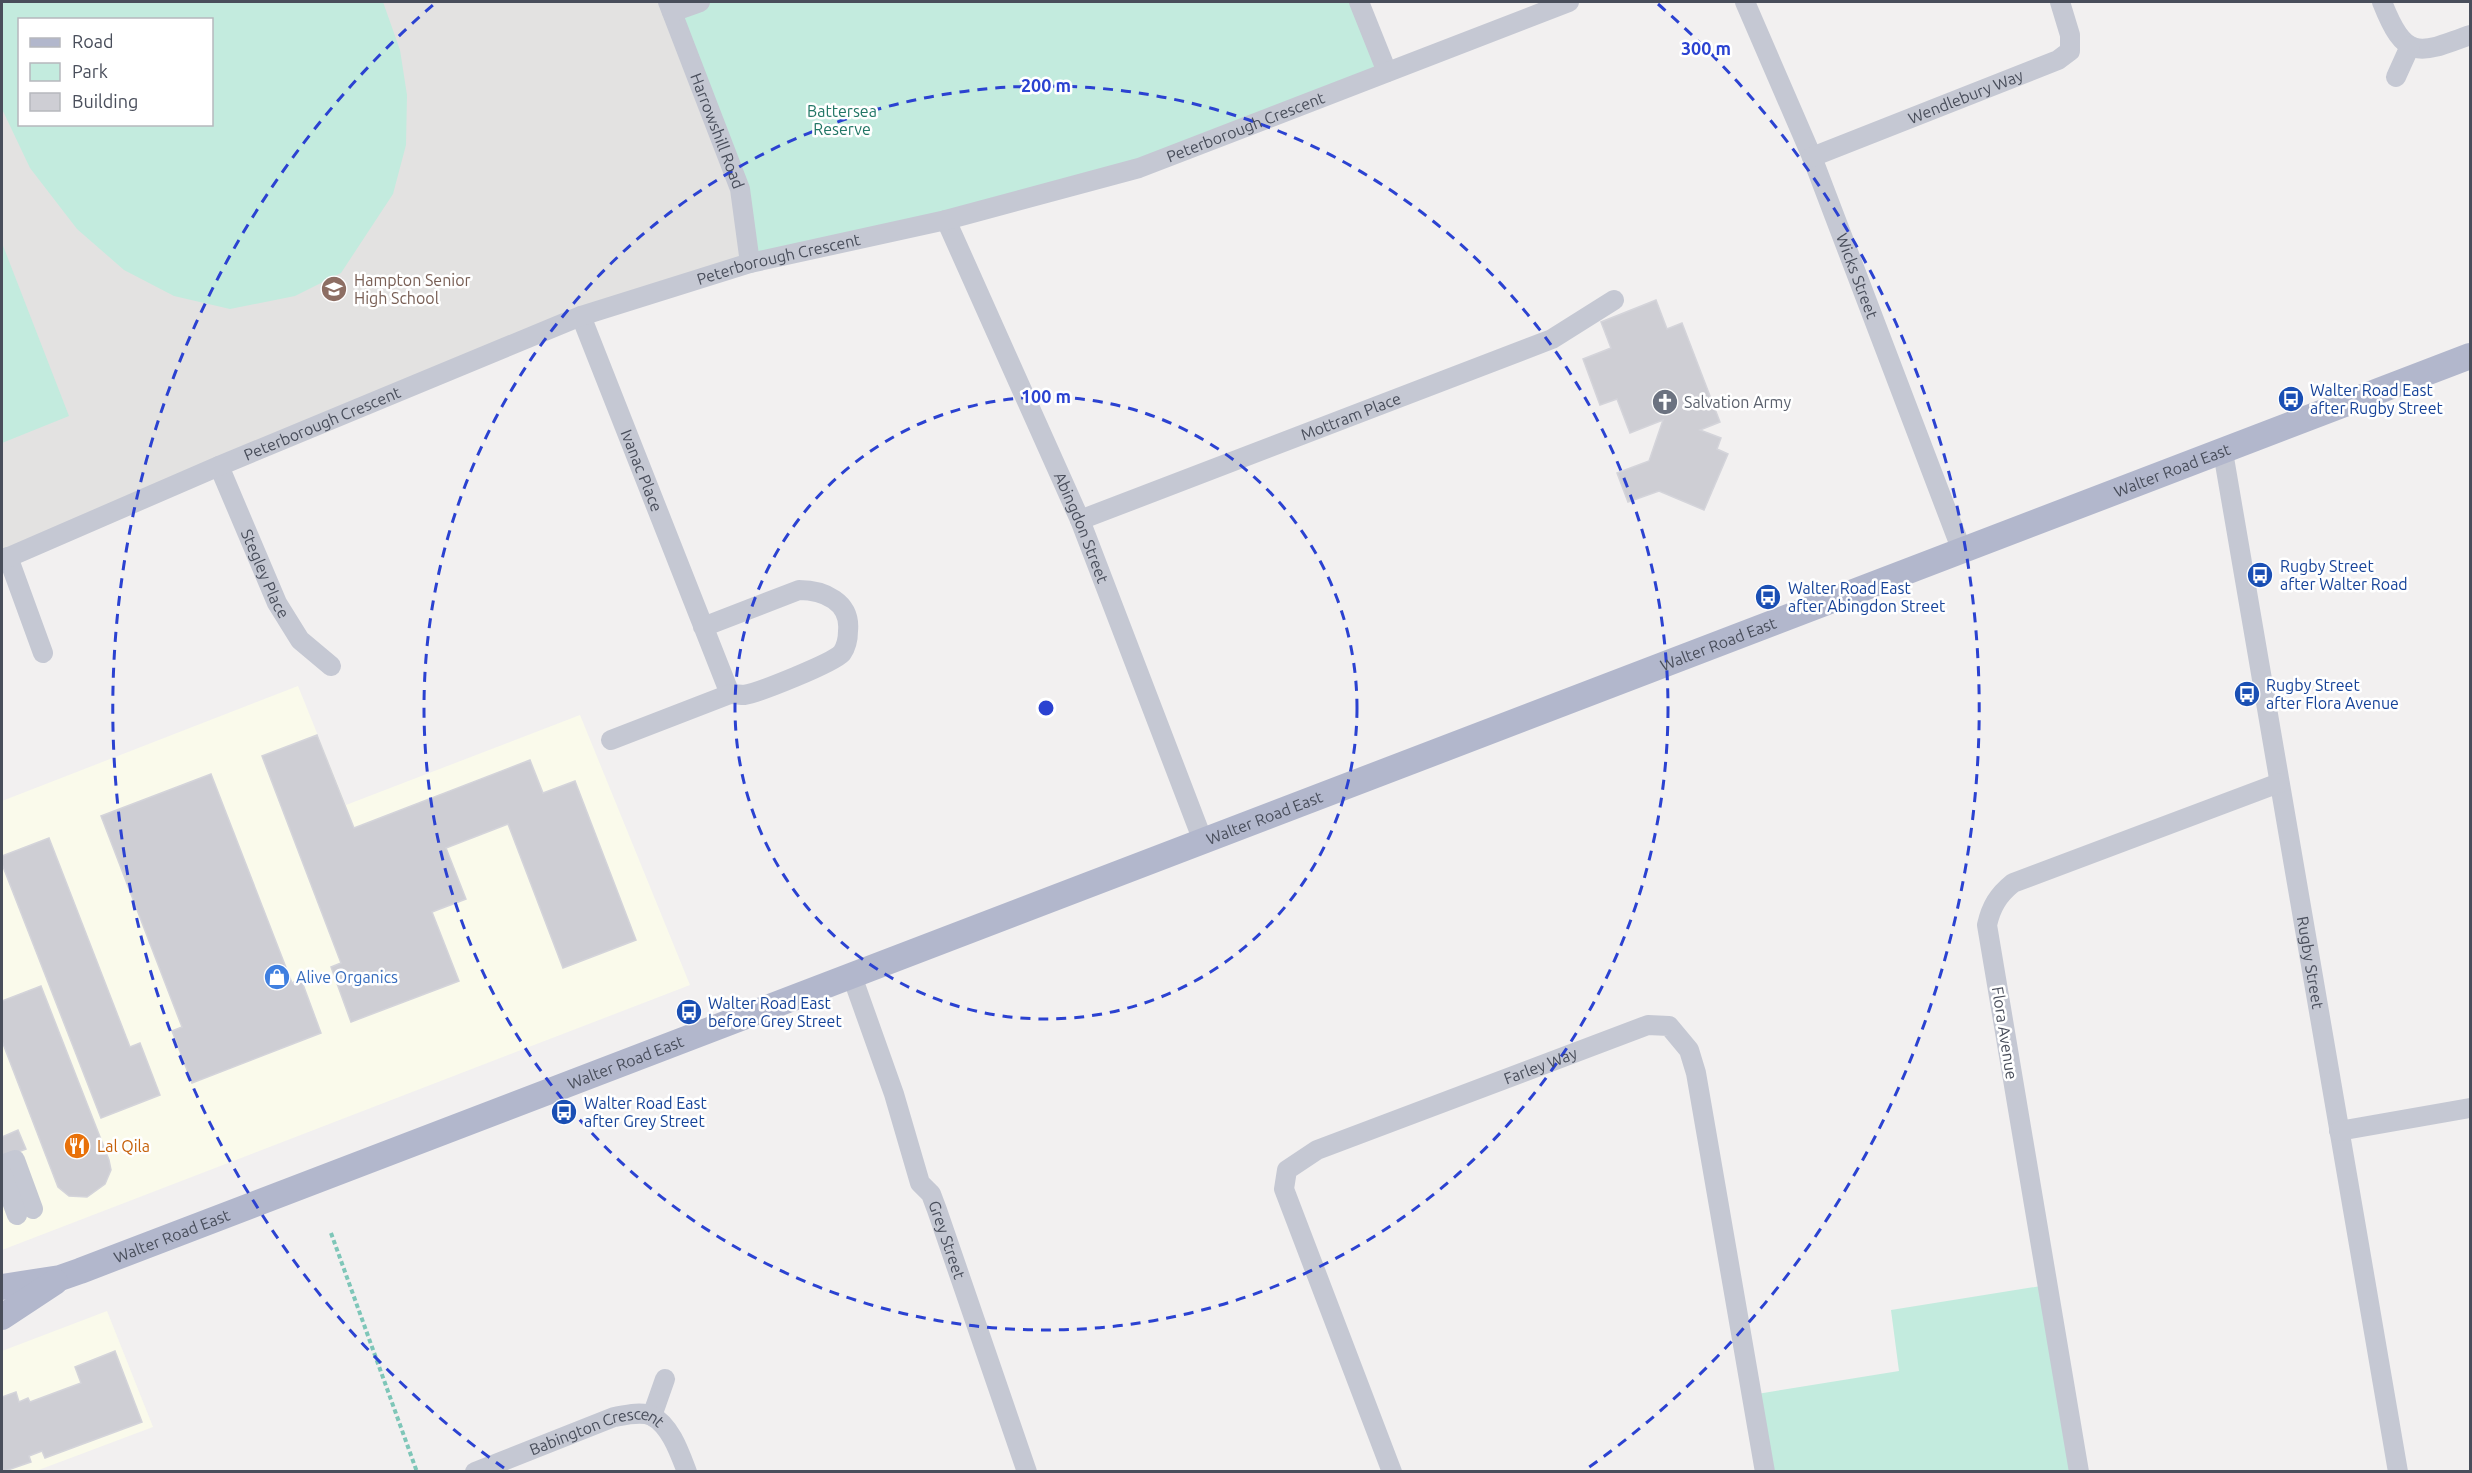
<svg xmlns="http://www.w3.org/2000/svg" width="2472" height="1473" viewBox="0 0 2472 1473" font-family="Ubuntu,sans-serif">
<style>
.commercial{fill:#fafaeb}
.education{fill:#e3e2e1;fill-rule:evenodd}
.green{fill:#c3ebde;fill-rule:evenodd}
.building{fill:#ceced4;stroke:#d4d4da;stroke-width:1.5}
.lines{fill:none;stroke-linecap:round;stroke-linejoin:round}
.path{stroke:#7ec6b8;stroke-width:4;stroke-dasharray:4.5 3;stroke-linecap:butt}
.minor{stroke:#c5c8d3;stroke-width:20}
.major{stroke:#b2b7cc;stroke-width:26}
.ring{fill:none;stroke:#2b42d1;stroke-width:3;stroke-dasharray:10 8}
.labels{text-anchor:middle;dominant-baseline:central;stroke-width:5;stroke-linejoin:round;paint-order:stroke}
.street-label{font-size:16px;fill:#494e5b;stroke:#fff}
.park-label{font-size:16px;fill:#217665;stroke:#fff}
.education-label{font-size:16px;fill:#785e54;stroke:#fff;text-anchor:start}
.transit-label{font-size:16px;fill:#164399;stroke:#fff;text-anchor:start}
.worship-label{font-size:16px;fill:#5b616d;stroke:#fff;text-anchor:start}
.shop-label{font-size:16px;fill:#366cbe;stroke:#fff;text-anchor:start}
.food-label{font-size:16px;fill:#c56008;stroke:#fff;text-anchor:start}
.centre{fill:#2b42d1;stroke:#fff;stroke-width:3}
.ring-label{font-size:18px;text-anchor:middle;font-weight:bold;fill:#2b42d1;stroke:#fff;stroke-width:5;stroke-linejoin:round;paint-order:stroke}
</style>
<rect width="100%" height="100%" fill="#f2f0f0"/>
<g class="commercial">
<path d="M298,686L346,805L580,715L690,985L2,1250V801Z"/>
<path d="M107,1311L153,1427L36,1471L2,1472V1351Z"/>
</g>
<path class="education" d="M2,2H668L740,189L750,263L581,316L2,560ZM20,20H212V124H20Z"/>
<g class="green">
<path d="M2,2H383L400,50L407,95L406,145L393,194L341,273L295,296L230,309L174,296L124,270L77,229L30,168L2,109ZM20,20H212V124H20Z"/>
<path d="M700,2H1359L1387,72L1139,168L750,263L740,189L672,12Z"/>
<path d="M2,243L69,416L2,443Z"/>
<path d="M2047,1285L2079,1471H1765L1751,1395L1899,1371L1891,1310Z"/>
</g>
<g class="building">
<path d="M1656,300L1667,329L1682,323L1720,422L1700,430L1721,438L1717,449L1728,454L1704,510L1659,491L1628,502L1617,473L1649,461L1663,420L1630,433L1617,399L1600,405L1583,359L1611,348L1601,322Z"/>
<path d="M317,735L354,828L530,760L543,793L575,781L636,940L563,968L508,824L446,848L466,899L432,912L459,981L351,1022L331,967L341,963L262,756Z"/>
<path d="M211,774L292,983L301,979L321,1033L192,1083L172,1031L182,1027L101,816Z"/>
<path d="M49,838L130,1047L140,1043L160,1095L101,1118L2,864V856Z"/>
<path d="M41,986L109,1160L111,1170L105,1184L87,1197L69,1196L58,1187L2,1041V1001Z"/>
<path d="M18,1130L26,1149L2,1158V1137Z"/>
<path d="M115,1351L142,1422L45,1458L42,1451L29,1456L31,1462L2,1472V1397L16,1392L19,1402L28,1398L30,1402L81,1383L75,1367Z"/>
</g>
<g class="lines">
<path class="path" d="M331,1233L417,1472"/>
<g class="minor">
<path id="s1" d="M668,2L740,189L750,263"/>
<path d="M1359,2L1387,72"/>
<path id="s2" d="M1745,2L1812,157L1962,551"/>
<path d="M2382,2C2405,60 2417,55 2470,35"/>
<path d="M672,12L700,2"/>
<path d="M2396,77L2410,46"/>
<path id="s3" d="M1812,157L2058,60L2070,51V35L2060,2"/>
<path id="s4" d="M946,220L1080,520L1203,841"/>
<path id="s5" d="M581,316L730,694C735,694 740,695 744,695C758,693 833,663 842,653C846,647 848,638 848,631C851,602 824,590 799,590L703,627"/>
<path id="s6" d="M2223,452L2398,1472"/>
<path id="s7" d="M219,466L277,603L300,640L331,666"/>
<path id="s8" d="M1080,520L1552,339L1614,300"/>
<path d="M8,557L43,653"/>
<path id="s9" d="M2,560L219,466L581,316L750,263L946,220L1139,168L1569,2"/>
<path d="M611,740L730,694"/>
<path id="s10" d="M852,976L894,1094L920,1183L931,1194L937,1210L1027,1472"/>
<path d="M2339,1131L2470,1108"/>
<path d="M2,1165L15,1160L33,1209"/>
<path d="M2,1174L17,1215"/>
<path d="M652,1416L665,1379"/>
<path id="s11" d="M475,1472L614,1417C625,1415 642,1411 652,1416C671,1426 680,1454 687,1472"/>
<path id="s12" d="M1392,1472L1284,1189L1287,1170L1317,1150L1648,1025L1669,1026L1689,1050L1696,1073L1765,1472"/>
<path d="M2079,1472L1987,925C1991,907 1998,895 2013,883L2279,783"/>
</g>
<g class="major">
<path id="s13" d="M2,1287L60,1278L80,1271L2470,356"/>
<path d="M2,1317L55,1282"/>
</g>
</g>
<g class="ring">
<circle cx="1046" cy="708" r="311"/>
<circle cx="1046" cy="708" r="622"/>
<path d="M504 1468A933 933 0 0 1 434 4M1658 4A933 933 0 0 1 1588 1468"/>
</g>
<defs>
<g id="school-disc" transform="scale(1.35)"><circle r="9.5" fill="#8d6e63" stroke="#fff"/><path d="M0-5L7-2L0 1L-7-2ZM-4 1L0 2.5L4 1V4Q0 6-4 4Z" fill="#fff"/></g>
<g id="bus-disc" transform="scale(1.35)"><circle r="9.5" fill="#1a4fb4" stroke="#fff"/><path d="M-5-6H5V4H4V6H2V4H-2V6H-4V4H-5ZM-3.5-4V0h7V-4ZM-3.5 1.2v1.5H-2V1.2ZM2 1.2v1.5H3.5V1.2Z" fill="#fff"/></g>
<g id="church-disc" transform="scale(1.35)"><circle r="9.5" fill="#6b7280" stroke="#fff"/><path d="M-1.2-6h2.4v3.5h3.3v2.4h-3.3V6h-2.4V-.1h-3.3v-2.4h3.3Z" fill="#fff"/></g>
<g id="shop-disc" transform="scale(1.35)"><circle r="9.5" fill="#3f7fe0" stroke="#fff"/><path d="M-5-2.5h2.3a2.7 3.5 0 0 1 5.4 0H5L5.5 6h-11ZM-1.5-2.5h3a1.5 2.3 0 0 0-3 0Z" fill="#fff"/></g>
<g id="restaurant-disc" transform="scale(1.35)"><circle r="9.5" fill="#e8710a" stroke="#fff"/><path d="M-5-6h1v4h1v-4h1v4h1v-4h1v5L-1.5 .5V6h-2V.5L-5-1ZM5-6V6H3V1.5H1.5Q1.5-4 5-6Z" fill="#fff"/></g>
</defs>
<g fill-rule="evenodd">
<use href="#school-disc" x="334" y="289"/>
<use href="#bus-disc" x="2291" y="399"/>
<use href="#church-disc" x="1665" y="402"/>
<use href="#bus-disc" x="2260" y="575"/>
<use href="#bus-disc" x="1768" y="597"/>
<use href="#bus-disc" x="2247" y="694"/>
<use href="#shop-disc" x="277" y="977"/>
<use href="#bus-disc" x="689" y="1012"/>
<use href="#bus-disc" x="564" y="1112"/>
<use href="#restaurant-disc" x="77" y="1146"/>
</g>
<g class="labels">
<g class="street-label">
<text stroke="none"><textPath href="#s3" startOffset="165">Wendlebury Way</textPath></text>
<text stroke="none"><textPath href="#s9" startOffset="1320">Peterborough Crescent</textPath></text>
<text stroke="none"><textPath href="#s1" startOffset="138">Harrowshill Road</textPath></text>
<text stroke="none"><textPath href="#s9" startOffset="834">Peterborough Crescent</textPath></text>
<text stroke="none"><textPath href="#s2" startOffset="296">Wicks Street</textPath></text>
<text stroke="none"><textPath href="#s8" startOffset="290">Mottram Place</textPath></text>
<text stroke="none"><textPath href="#s9" startOffset="348">Peterborough Crescent</textPath></text>
<text stroke="none"><textPath href="#s13" startOffset="2320">Walter Road East</textPath></text>
<text stroke="none"><textPath href="#s5" startOffset="166">Ivanac Place</textPath></text>
<text stroke="none"><textPath href="#s4" startOffset="336">Abingdon Street</textPath></text>
<text stroke="none"><textPath href="#s7" startOffset="117">Stegley Place</textPath></text>
<text stroke="none"><textPath href="#s13" startOffset="1834">Walter Road East</textPath></text>
<text stroke="none"><textPath href="#s13" startOffset="1348">Walter Road East</textPath></text>
<text stroke="none"><textPath href="#s6" startOffset="518">Rugby Street</textPath></text>
<text transform="translate(2005 1033) rotate(81)">Flora Avenue</text>
<text stroke="none"><textPath href="#s13" startOffset="664">Walter Road East</textPath></text>
<text stroke="none"><textPath href="#s12" startOffset="597">Farley Way</textPath></text>
<text stroke="none"><textPath href="#s13" startOffset="178">Walter Road East</textPath></text>
<text stroke="none"><textPath href="#s10" startOffset="282">Grey Street</textPath></text>
<text stroke="none"><textPath href="#s11" startOffset="130">Babington Crescent</textPath></text>
</g>
<g class="park-label">
<text x="842" y="111">Battersea<tspan x="842" dy="18">Reserve</tspan></text>
</g>
<g class="education-label">
<text x="354" y="280">Hampton Senior<tspan x="354" dy="18">High School</tspan></text>
</g>
<g class="transit-label">
<text x="2310" y="390">Walter Road East<tspan x="2310" dy="18">after Rugby Street</tspan></text>
<text x="2280" y="566">Rugby Street<tspan x="2280" dy="18">after Walter Road</tspan></text>
<text x="1788" y="588">Walter Road East<tspan x="1788" dy="18">after Abingdon Street</tspan></text>
<text x="2266" y="685">Rugby Street<tspan x="2266" dy="18">after Flora Avenue</tspan></text>
<text x="708" y="1003">Walter Road East<tspan x="708" dy="18">before Grey Street</tspan></text>
<text x="584" y="1103">Walter Road East<tspan x="584" dy="18">after Grey Street</tspan></text>
</g>
<g class="worship-label">
<text x="1684" y="402">Salvation Army</text>
</g>
<g class="shop-label">
<text x="296" y="977">Alive Organics</text>
</g>
<g class="food-label">
<text x="97" y="1146">Lal Qila</text>
</g>
</g>
<circle cx="1046" cy="708" r="9" class="centre"/>
<g class="ring-label">
<text x="1706" y="55">300 m</text>
<text x="1046" y="92">200 m</text>
<text x="1046" y="403">100 m</text>
</g>
<rect width="2472" height="1473" fill="none" stroke="#494e5b" stroke-width="6"/>
<rect x="18" y="18" width="195" height="108" fill="#ffffff" stroke="#b6b8bd" stroke-width="1.5"/>
<rect x="30" y="38" width="30" height="9" fill="#b2b7cc" stroke="#b6b8bd" stroke-width="1.5"/>
<text x="72" y="48" font-size="18" fill="#494e5b">Road</text>
<rect x="30" y="63" width="30" height="18" fill="#c3ebde" stroke="#b6b8bd" stroke-width="1.5"/>
<text x="72" y="78" font-size="18" fill="#494e5b">Park</text>
<rect x="30" y="93" width="30" height="18" fill="#ceced4" stroke="#b6b8bd" stroke-width="1.5"/>
<text x="72" y="108" font-size="18" fill="#494e5b">Building</text>
</svg>
